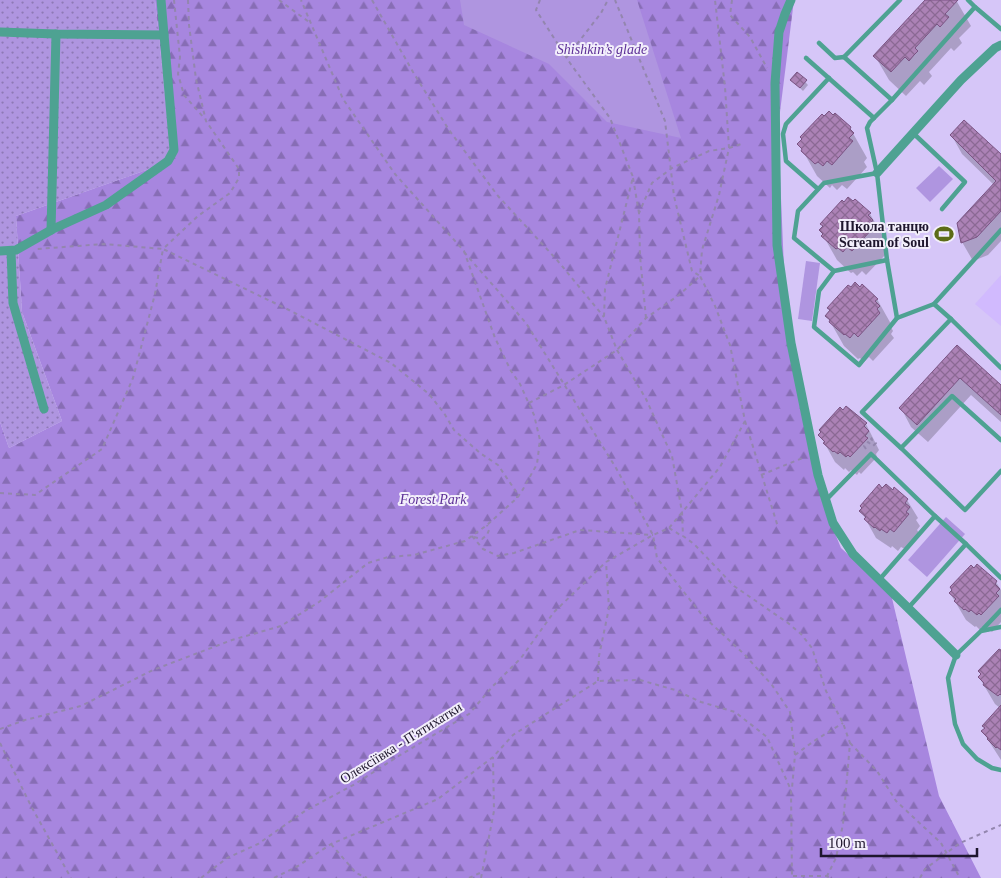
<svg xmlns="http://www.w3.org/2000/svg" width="1001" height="878" viewBox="0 0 1001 878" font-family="'Times New Roman',serif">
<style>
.built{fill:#d1bafe}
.forest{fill:url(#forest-firs)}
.park{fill:#af95e0}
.garden{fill:url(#garden-dots)}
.shadow{fill:#0003}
.building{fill:url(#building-cross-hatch);stroke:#7a5383}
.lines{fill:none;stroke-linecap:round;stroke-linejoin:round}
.path{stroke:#9386ae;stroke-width:2;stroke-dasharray:4 4;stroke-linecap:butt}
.lane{stroke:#4ea292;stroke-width:4.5}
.street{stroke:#4ea292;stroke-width:9}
.labels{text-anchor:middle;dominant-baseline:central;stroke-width:4;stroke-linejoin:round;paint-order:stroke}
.park-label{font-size:14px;font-style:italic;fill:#5d3097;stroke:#f2eefb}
.poi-label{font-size:14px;font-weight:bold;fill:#1e162d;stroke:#f2eefb;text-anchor:end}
.street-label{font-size:14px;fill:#1e162d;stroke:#f2eefb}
</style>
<defs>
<pattern id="forest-firs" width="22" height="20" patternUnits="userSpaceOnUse" patternTransform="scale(1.25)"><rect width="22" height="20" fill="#a786df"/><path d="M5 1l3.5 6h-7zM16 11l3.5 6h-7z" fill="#876db5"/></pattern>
<pattern id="garden-dots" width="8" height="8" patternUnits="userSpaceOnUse" patternTransform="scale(1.25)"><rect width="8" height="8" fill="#af95e0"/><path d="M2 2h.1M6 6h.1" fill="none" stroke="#8e79b6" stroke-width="1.8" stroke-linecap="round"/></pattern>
<pattern id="building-cross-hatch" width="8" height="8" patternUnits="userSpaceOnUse" patternTransform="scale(1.25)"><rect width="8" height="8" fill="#ac82b6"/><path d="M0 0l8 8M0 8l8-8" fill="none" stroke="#8b6994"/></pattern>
</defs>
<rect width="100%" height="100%" fill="#d6c6f8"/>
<path class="built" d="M1001,275V326L975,304Z"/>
<path class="forest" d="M155,0H794L778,128L786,315L823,504L841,548L891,594L939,796L981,878H0V422L9,448L62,421L22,312L16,216L172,161Z"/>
<g class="park">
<path d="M460,0H637L681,138L607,122L549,64L464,25Z"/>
<path d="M939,166L953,179L930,202L916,188Z"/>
<path d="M806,261L820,263L812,321L798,319Z"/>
<path d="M946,517L965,534L927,577L908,560Z"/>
</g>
<path class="garden" d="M0,0H155L172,161L16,216L22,312L62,421L9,448L0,422Z"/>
<g class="shadow">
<path d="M926,0H956L971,26L959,38L962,43L954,51L951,48L929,72L932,76L924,85L920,81L906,96L889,80L875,56Z"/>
<path d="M798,74L808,85L803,91L792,80Z"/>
<path d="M850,128L867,158L864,162L867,167L847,189L842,185L837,190L832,185L830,188L817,176L799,144Z"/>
<path d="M952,136L1001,156V241L988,255L973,261L962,242L994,185L962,154Z"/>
<path d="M870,214L884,238L887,253L866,275L862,271L857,276L853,272L851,273L837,260L820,230Z"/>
<path d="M877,299L891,324L890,325L893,331L891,334L894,338L873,361L869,357L864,362L860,358L858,359L844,346L827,316L831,312L829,308Z"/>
<path d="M957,346L1001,386V422L971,395L928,442L911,427L901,408Z"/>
<path d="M866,424L879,450L876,454L877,457L861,474L859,472L857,475L851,470L849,472L845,468L844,470L835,462L820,435Z"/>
<path d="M883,489L907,500L918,518L916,520L920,526L917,530L919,533L905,549L901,547L898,551L892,546L891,548L876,538L861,511Z"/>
<path d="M996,582L1001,590V622L992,632L990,630L988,632L982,627L980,630L976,626L975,627L966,620L950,593Z"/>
<path d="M1001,652V760L983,732L985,729L984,726L1000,708L995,704L979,677Z"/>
</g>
<g class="building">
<path d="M925,0H958L945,14L949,17L940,27L937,24L915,48L918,51L914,55L909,61L905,57L891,72L873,56Z"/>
<path d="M797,72L807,80L800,88L790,80Z"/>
<path d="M829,111L833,115L835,113L851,127L850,129L854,133L849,138L853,141L832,165L827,161L823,166L818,162L815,164L801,151L802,149L797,144L802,139L800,137L822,114L824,116Z"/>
<path d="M964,120L1001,154V211L977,237L961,243L957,223L996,181L950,135Z"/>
<path d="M848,197L853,201L855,199L871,213L868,215L873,220L870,224L874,227L852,251L847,247L843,252L838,248L836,249L821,236L823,234L819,230L823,226L820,224L842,200L844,202Z"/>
<path d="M855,282L860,287L862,284L878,299L875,301L880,306L877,309L880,313L858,337L854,333L850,338L845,334L844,335L829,322L830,320L825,316L830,310L827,308L848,285L851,287Z"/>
<path d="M957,345L1001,385V415L960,378L917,425L899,408Z"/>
<path d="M846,406L867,423L864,426L869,431L865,436L868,438L850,457L848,455L846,457L840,452L838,454L834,451L833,452L823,443L825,442L818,435L821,432L819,430L840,407L843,410Z"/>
<path d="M879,484L882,488L886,484L893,490L894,487L908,499L905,503L910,507L906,512L909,514L894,532L890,529L887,533L881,529L880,531L875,527L874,528L864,519L866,517L859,511L862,508L860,506Z"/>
<path d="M977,564L997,581L995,584L1000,589L996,593L999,596L981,615L979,613L977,615L971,610L969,612L965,609L964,610L954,601L956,599L949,593L952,590L950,587L971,565L974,568Z"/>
<path d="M999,649L1001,650V695L1000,694L998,696L983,685L984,683L978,677L981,674L978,671Z"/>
<path d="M1001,705V750L997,747L996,748L987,739L988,738L981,731L985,728L982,726Z"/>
</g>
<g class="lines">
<g class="path">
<path d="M174,0L180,57L178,74L184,95L205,119"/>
<path d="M188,0L189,25L196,79L206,121L239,169V178L230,193L198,216L163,249L289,310L391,363L429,394L444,413L454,430L480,453L498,465L517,493V498"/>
<path d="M279,0L309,22"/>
<path d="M372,0L413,72L449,130L498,196L557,260L604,317"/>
<path d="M540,0L536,10L570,63L610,118L633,177L605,289L604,317L617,350L646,399L672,456L682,512L683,536L694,544L734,586L788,623L801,634L812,648L826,691L843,723L850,743L843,824L836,858L826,878"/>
<path d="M732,0L730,15L750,37L767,68"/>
<path d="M567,57L601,13L608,0"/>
<path d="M633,178L639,213"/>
<path d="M464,252L526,323L616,468L653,535L657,558L702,615L744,654L772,685L790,712L795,755L792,788"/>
<path d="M646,318L640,256L639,213L652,183L672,168L709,151L729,148L744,143"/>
<path d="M529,403L564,385L617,350L646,318L679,295L700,276L692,271L674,196L665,121L615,0"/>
<path d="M745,421L778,527"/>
<path d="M866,449L864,446L868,442L873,446L876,443L871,439L875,435"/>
<path d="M761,475L805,457"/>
<path d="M0,493L35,495L102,449L133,378L155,294L163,249L104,244L37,249"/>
<path d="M669,528L682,536"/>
<path d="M472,536L483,549L498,556L514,553L580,530L653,535"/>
<path d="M474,537L482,539L487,535L489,530L487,525"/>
<path d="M598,681L599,656L609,608L606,562"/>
<path d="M0,729L25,720L81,706L153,670L232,640L281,626L319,602L368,563L388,557L414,555L465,541L487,525L517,498L522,491L537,464L540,440L534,415L520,384L511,371L495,338L464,251L395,174L343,99L301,0"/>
<path d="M0,743L31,806L71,878"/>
<path d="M850,743L877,771L896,801L941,843L960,878"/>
<path d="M795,755L814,741L843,723"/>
<path d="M331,844L356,873L367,878"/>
<path d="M793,876H826L832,878"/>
<path d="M201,878L227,858L258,844L305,811L355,784L397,757L469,714L493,686L521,658L554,612L606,562L653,535L669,528L720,467L745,421L730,345L715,306L700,276L702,250L719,195L729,148L725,87L715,0"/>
<path d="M274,878L298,866L331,844L438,799L493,757L513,735L598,681L640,680L675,690L701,702L735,712L767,737L791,790L792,878"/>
<path d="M469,878L482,872"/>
<path d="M481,878L494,811L493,757"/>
<path d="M920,878L925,869L960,843L1001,825"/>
</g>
<g class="lane">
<path d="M968,0L975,7"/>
<path d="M819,43L835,58L844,57L892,100L975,7L1001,29"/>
<path d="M844,57L900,0"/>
<path d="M806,58L874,118"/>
<path d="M892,100L870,122L867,128L877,173L887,260L897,318"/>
<path d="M913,133L965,182L942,209"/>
<path d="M818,189L786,161L783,134L786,124L829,78"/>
<path d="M1001,230L934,304L951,319L862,412L901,448L965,510L1001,471"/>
<path d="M887,260L834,271L819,291L814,327L859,365L897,318L934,304"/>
<path d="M834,271L794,238L798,211L824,183L877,173"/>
<path d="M951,319L1001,368"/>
<path d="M901,448L952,396L1001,440"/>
<path d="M826,500L871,454L935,516"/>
<path d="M966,544L1001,578"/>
<path d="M879,580L935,516L966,544L909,607"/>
<path d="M1001,627L981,631L956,655L948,678L955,724L963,744L977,759L992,768L1001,770"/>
<path d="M982,630L1001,610"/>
</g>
<g class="street">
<path d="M791,0L785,14L779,32L775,83L777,245L791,343L818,475L833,523L853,554L956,655"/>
<path d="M0,32L56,34L164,35"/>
<path d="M877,173L961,80L995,48L1001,45"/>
<path d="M51,230L56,34"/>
<path d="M0,251L16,250L53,229L106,205L168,161L174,150L161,0"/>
<path d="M11,251L13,303L44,409"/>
</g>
</g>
<defs>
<g id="stadium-bare" transform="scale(1.5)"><path d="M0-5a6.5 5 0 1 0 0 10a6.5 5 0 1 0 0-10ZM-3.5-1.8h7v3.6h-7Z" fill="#5d6c17" stroke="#f2eefb" stroke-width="2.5" paint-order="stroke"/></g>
</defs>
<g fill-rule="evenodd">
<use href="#stadium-bare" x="944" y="234"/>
</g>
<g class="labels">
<g class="park-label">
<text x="602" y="49">Shishkin’s glade</text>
<text x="433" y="499">Forest Park</text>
</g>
<g class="poi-label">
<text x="929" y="226">Школа танцю<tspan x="929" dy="16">Scream of Soul</tspan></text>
</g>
<g class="street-label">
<text transform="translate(401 743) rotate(-32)">Олексіївка - П'ятихатки</text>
</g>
</g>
<path d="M821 848v8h156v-8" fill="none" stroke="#1e162d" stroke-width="2.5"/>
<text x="828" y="848" font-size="15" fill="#1e162d" stroke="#f2eefb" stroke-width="4" paint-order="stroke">100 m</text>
</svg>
